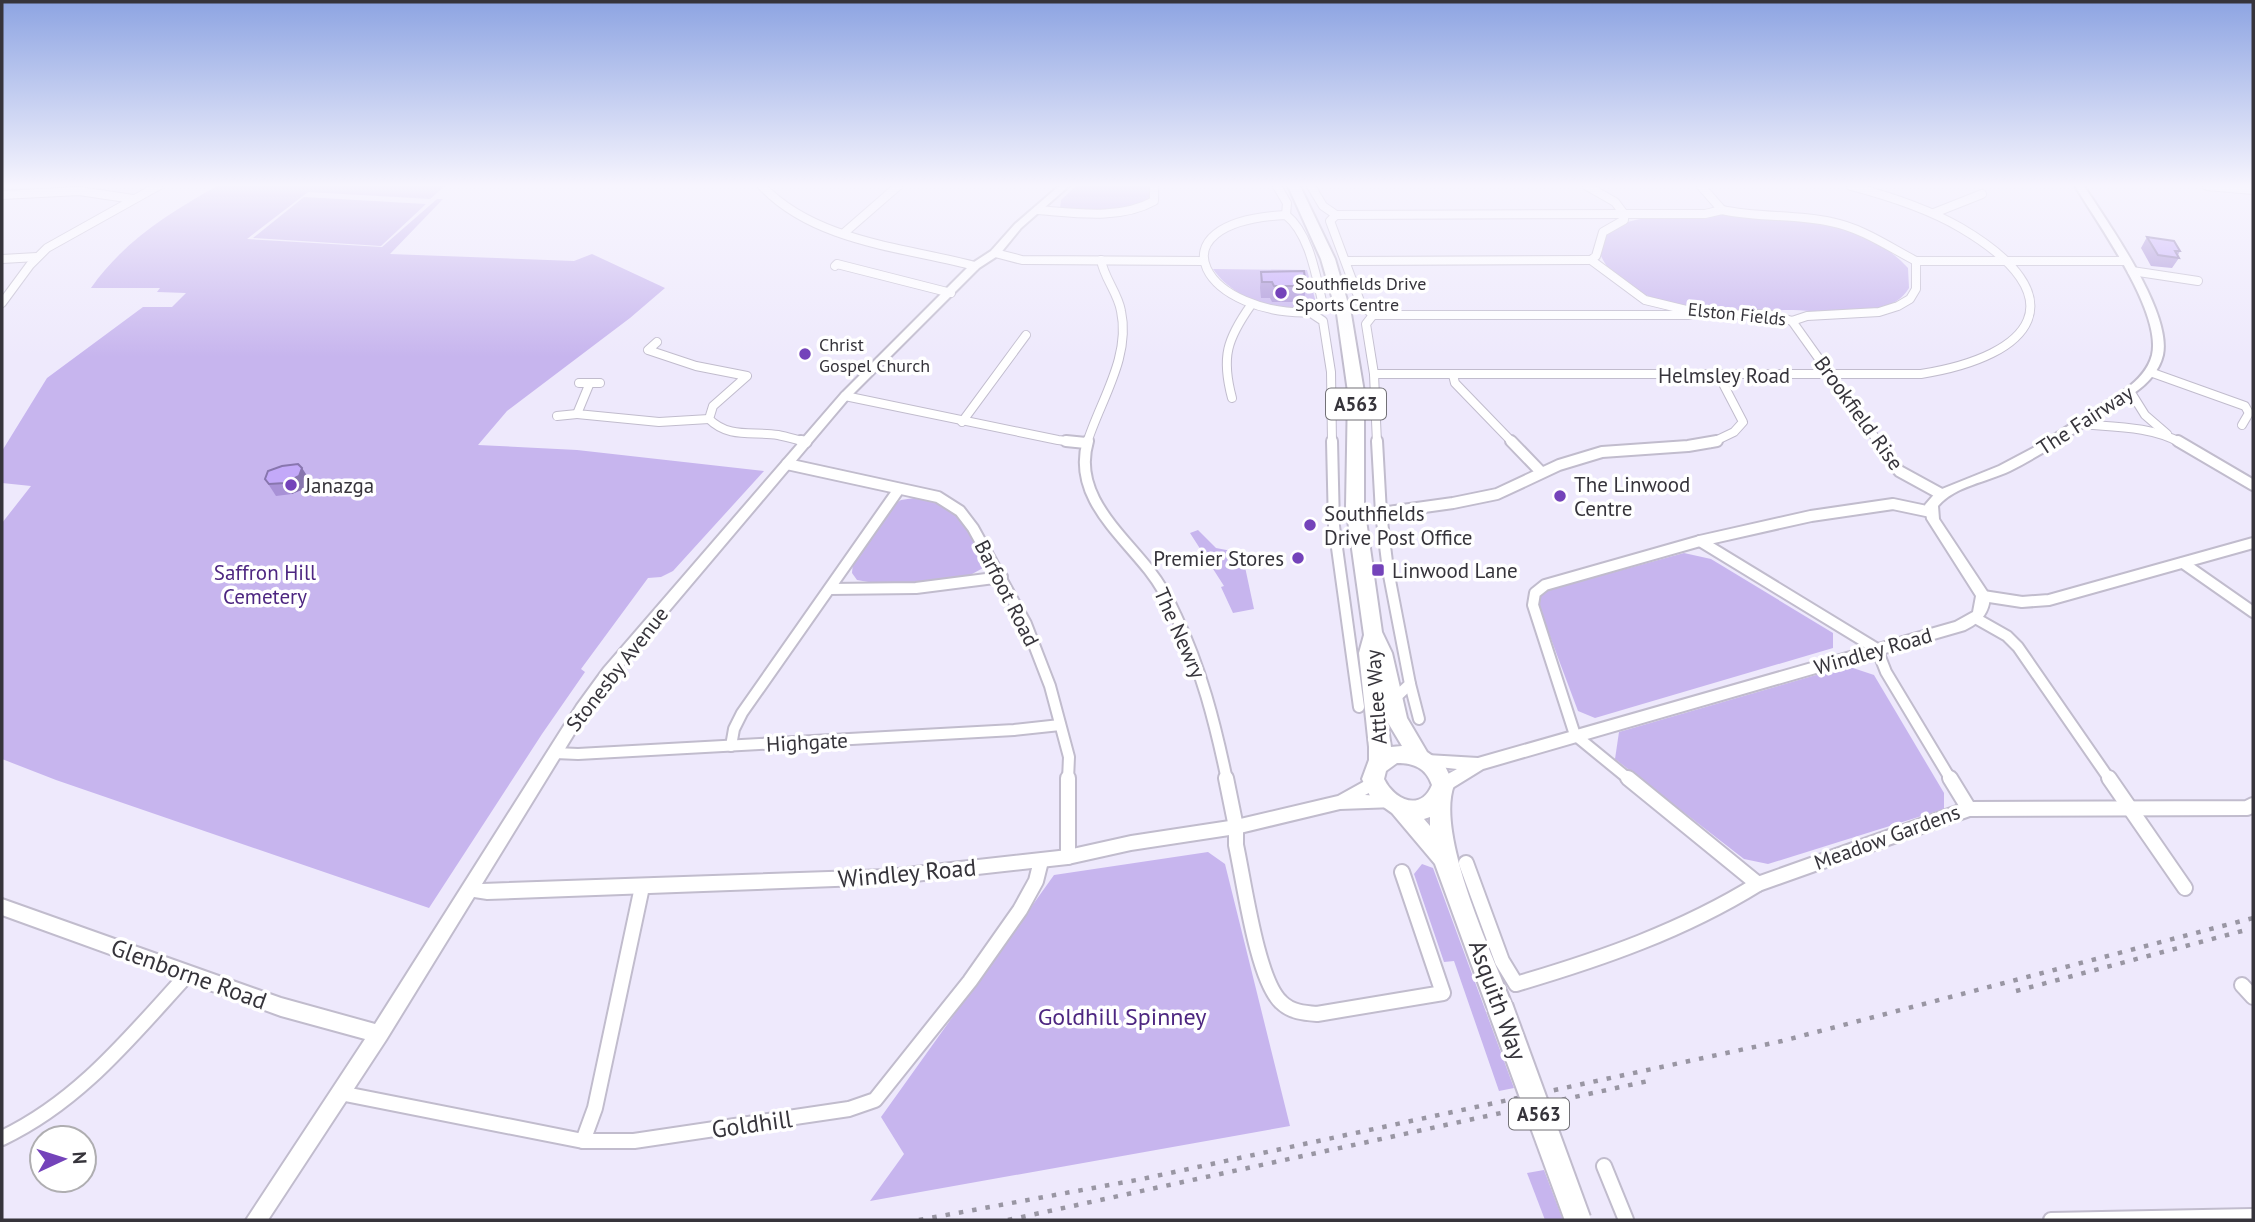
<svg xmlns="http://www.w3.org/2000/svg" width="2255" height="1222" viewBox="0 0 2255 1222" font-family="'PT Sans',sans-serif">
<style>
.green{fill:#c7b5ee}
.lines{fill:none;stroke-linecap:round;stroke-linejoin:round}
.street-far2-casing{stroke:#c1bccd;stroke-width:10}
.street-far1-casing{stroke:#c1bccd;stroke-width:14}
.street-casing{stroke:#c1bccd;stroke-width:18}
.secondary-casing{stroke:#c1bccd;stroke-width:4}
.highway-casing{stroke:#c1bccd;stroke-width:4}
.street-far2{stroke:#fff;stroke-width:8}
.street-far1{stroke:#fff;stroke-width:10}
.street{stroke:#fff;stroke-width:14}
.secondary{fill:#fff;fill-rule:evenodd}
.highway{fill:#fff;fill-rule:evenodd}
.rail{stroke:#9996a3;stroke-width:4.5;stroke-dasharray:4.5 9;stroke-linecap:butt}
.highway-bridge-casing{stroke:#c1bccd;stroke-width:29;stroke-linecap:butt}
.highway-bridge{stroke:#fff;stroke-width:25}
.wall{fill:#a891d6}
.shaded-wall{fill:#8876ae}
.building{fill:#c3a9f9;stroke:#8876ae;stroke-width:2}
.poi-dot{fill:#7443ba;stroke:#fff;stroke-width:2.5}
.labels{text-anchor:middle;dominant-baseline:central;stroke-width:7;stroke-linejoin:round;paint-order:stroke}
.far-poi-label{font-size:18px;fill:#36343b;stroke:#fff;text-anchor:start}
.far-street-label{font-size:18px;fill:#36343b;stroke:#fff}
.shield{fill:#fff;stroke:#727176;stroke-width:2}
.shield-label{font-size:19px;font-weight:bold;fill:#36343b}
.street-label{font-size:21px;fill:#36343b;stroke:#fff}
.poi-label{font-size:21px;fill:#36343b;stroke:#fff;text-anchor:start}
.park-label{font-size:21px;fill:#4d2681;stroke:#fff}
.near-street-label{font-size:24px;fill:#36343b;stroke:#fff}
.near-park-label{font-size:24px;fill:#4d2681;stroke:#fff}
</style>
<rect width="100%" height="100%" fill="#eee9fc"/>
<g class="green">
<path d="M217,186H445L430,199L308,192L247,239L382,247L437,199H443L390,254L574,261L592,254L665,288L630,318L507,411L478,445L577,450L764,471L673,571L661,577L648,578L581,669L585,672L542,734L429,908L56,780L2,759V523L31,486L2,483V451L47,378L143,307H172L186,293L157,292L160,288H91C123,242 169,213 217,186Z"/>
<path d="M1076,186H1150V200C1131,215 1084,210 1060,209L1061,200Z"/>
<path d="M304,197L426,204L381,246L253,238Z"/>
<path d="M1769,215C1821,222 1870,227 1908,268L1909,288C1888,324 1818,309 1784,310C1738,312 1692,313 1648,296C1629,288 1609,274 1601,256C1578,203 1744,215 1769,215Z"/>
<path d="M1213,269L1307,270L1317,306C1283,317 1233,299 1213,269Z"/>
<path d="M921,497C958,505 968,528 985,559L983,568L963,579L880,584L857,580L852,573L853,562L893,505L901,500Z"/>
<path d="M1198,530L1216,548L1242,553L1254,609L1233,613L1221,587L1224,586L1190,533Z"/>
<path d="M1684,553L1711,559L1833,633V648L1595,718L1578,711L1539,607L1541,592Z"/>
<path d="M1847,666L1874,675L1944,793V809L1768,864L1744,859L1615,759L1619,732Z"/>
<path d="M1208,852L1225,864L1290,1126L870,1201L904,1154L881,1117L1054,875Z"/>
<path d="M1422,864L1433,868L1514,1088L1499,1091L1454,961L1444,962L1414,874Z"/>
<path d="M1544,1170L1563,1220H1545L1527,1173Z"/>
</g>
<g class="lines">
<g class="street-far2-casing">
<g id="street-far2">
<path d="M762,186C815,242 903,247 975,266"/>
<path d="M1277,186L1287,203L1286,215"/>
<path d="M1311,186L1323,206L1336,215L1330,221L1361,304L1373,315L1366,324L1374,374L1377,443"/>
<path d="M1587,186L1615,202L1624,214"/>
<path d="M1701,186L1722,210"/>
<path d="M2207,186L2253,190"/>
<path d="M2,195L79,191L133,199"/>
<path d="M1038,210C1076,213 1120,220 1154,201V186"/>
<path d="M1722,210C1758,218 1795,214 1831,222C1862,228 1889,247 1916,261V289L1910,299L1898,306L1879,312L1807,316L1792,321L1768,314L1707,315L1645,300L1591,260L1596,256L1603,232L1624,220V214H1705Z"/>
<path d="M1934,213L1982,194"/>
<path d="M1286,215C1310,234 1316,277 1323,305L1316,312C1206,319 1145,222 1286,215Z"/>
<path d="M1336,215L1624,214"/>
<path d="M844,233L898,186"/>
<path d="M995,253L1022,260L1203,261"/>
<path d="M2,259L37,257"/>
<path d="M1347,261L1591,260"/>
<path d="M1916,261H2126"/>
<path d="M835,266L837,264L951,293"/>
<path d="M2132,271L2198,281"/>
<path d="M2,303L30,265L47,248L158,186"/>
<path d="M1311,313L1323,321L1331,372L1332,443"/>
<path d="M1373,315H1690"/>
<path d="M1792,321L1879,443"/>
<path d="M657,342L648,350L696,366L747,376L713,406L709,419C729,439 753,431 778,435C788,437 797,440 806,442"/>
<path d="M2150,372L2245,406L2249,413L2242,425"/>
<path d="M1374,374H1921C2035,356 2078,297 1961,228C1927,208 1889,196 1851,186"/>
<path d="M1453,375L1455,383L1513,443"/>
<path d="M579,383H600"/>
<path d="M589,385L577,414L659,422L709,419"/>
<path d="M2130,391L2145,415L2167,434"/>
<path d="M845,396L1058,440L1082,443"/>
<path d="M1232,398C1221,357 1227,339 1251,305"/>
<path d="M557,416L577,414"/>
<path d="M962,422L1026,335"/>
<path d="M2080,424C2112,427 2152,426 2181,443"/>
<path d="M1087,443C1100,401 1131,357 1121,311C1118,293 1104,278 1101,260"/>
<path d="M1711,443L1734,432L1743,422L1719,376"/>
</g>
</g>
<g class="street-far1-casing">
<g id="street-far1">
<path d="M801,441L806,442"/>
<path d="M1066,441L1086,443"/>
<path d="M1088,441C1072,494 1119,532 1149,570C1160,584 1169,600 1176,616C1201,668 1215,723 1227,780"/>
<path d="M1332,441L1334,526L1359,707"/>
<path d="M1377,441L1381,513L1388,570L1410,684L1393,700"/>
<path d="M1511,441L1541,472"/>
<path d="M1878,441L1899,471L1941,494"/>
<path d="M2178,441L2253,485"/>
<path d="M787,464L938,497L960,511L973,528L1026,624L1050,686L1069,757L1068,780"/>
<path d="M1381,513L1453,503L1497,494L1559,465L1602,452L1688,446L1717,441"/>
<path d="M1700,541L1877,649L1886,672L1951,780"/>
<path d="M1700,541L1811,516L1893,504L1931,512"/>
<path d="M2183,563L2253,612"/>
<path d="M830,589L916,588L1002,577"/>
<path d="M1983,596L2022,602L2049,600L2253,543"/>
<path d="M1977,619L2007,636L2018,647L2110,780"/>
<path d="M1410,684L1419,719"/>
<path d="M731,746L734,729L742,713L899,489"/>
<path d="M555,753L578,754L1014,730L1060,725"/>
<path d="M1630,780L1575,735L1533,605L1535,593L1545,585L1700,541"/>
</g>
</g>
<g class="street-casing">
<g id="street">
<path d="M1068,778V857"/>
<path d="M1226,778L1236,827V845C1244,881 1257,980 1281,1002C1291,1012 1304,1013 1317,1014L1443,993L1402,872"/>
<path d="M1628,778L1758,884L1969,809L1950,778"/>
<path d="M2109,778L2185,888"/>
<path d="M1969,809L2247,808L2253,805"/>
<path d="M1466,863L1502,961L1516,984C1601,959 1682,931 1758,884"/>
<path d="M2242,985L2253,997"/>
<path d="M340,1093L583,1141H634L849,1109L875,1100L970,981L1020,910L1036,881L1041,861"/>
<path d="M2,1138C80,1101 131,1036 188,974"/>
<path d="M583,1141L595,1108L642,887"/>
<path d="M1604,1166L1626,1220"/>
<path d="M2051,1220L2253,1216"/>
</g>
</g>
<g class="secondary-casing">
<g id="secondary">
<path d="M1059,186H1069L1021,228L999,255L979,268L849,398L614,676L587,713L482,884L888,870L1068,850L1131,836L1236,820L1338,796L1374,776L1380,777L1382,782L1380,787L1365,795L1395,797L1397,802L1395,807L1340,809L1236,834L1131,850L1068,864L888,884L487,899L474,897L386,1040L268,1220H246L365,1039L281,1016L2,915V899L281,998L375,1024L577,705L604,668L841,394L971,264L991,251L1015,224Z"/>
<path d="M2075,186H2084C2108,223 2172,312 2163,355C2159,372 2147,384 2134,393C2093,420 2053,449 2010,471C1987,482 1955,486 1938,506L1939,519L1990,596C1989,614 1981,622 1965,630L1483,769L1449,790L1443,791L1437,790L1435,785L1437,780L1457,769L1421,765L1419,761L1421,757L1427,755L1478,758L1955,622L1973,612L1976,596L1927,519L1925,505L1937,491L1999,466L2035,447L2126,389C2138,380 2148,370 2152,355C2162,312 2098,224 2075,186Z"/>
</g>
</g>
<g class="highway-casing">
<path id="highway" d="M1288,186H1300L1335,259L1351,314L1364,392V506L1382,632L1392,653L1407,718L1427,752L1444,764L1454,785C1435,835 1493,956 1513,1007L1509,1015L1500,1019L1491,1015L1487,1007L1435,864L1392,813L1371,798L1362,779L1369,760V747L1359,653L1364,635L1346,506L1348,392L1337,314L1321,259ZM1387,721L1402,746L1391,747ZM1397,763C1414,763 1426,768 1432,785C1421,812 1394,800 1384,779L1386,771ZM1430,817V826L1424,819Z"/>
</g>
<use href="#street-far2" class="street-far2"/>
<use href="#street-far1" class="street-far1"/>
<use href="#street" class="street"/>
<use href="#secondary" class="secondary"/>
<use href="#highway" class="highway"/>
<g class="rail">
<path d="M2016,991L2246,930"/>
<path d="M919,1220L1142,1179L1782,1041L2253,918"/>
<path d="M1008,1220L1653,1080"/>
</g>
<g class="highway-bridge-casing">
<path id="highway-bridge" d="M1500,1007L1578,1220"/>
</g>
<use href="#highway-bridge" class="highway-bridge"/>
</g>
<g class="wall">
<path d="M2147,237L2180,251L2178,255L2179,258L2172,268L2151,266L2141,248Z"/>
<path d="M1261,272L1306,286L1304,302H1272L1270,298H1261L1260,288Z"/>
<path d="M302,468L309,479L306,488L292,494L276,496L265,479Z"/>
</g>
<path class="shaded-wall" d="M302,468L309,479L306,488L292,494L285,483Z"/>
<g class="building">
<path d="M2147,237L2174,241L2180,251H2175L2179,258L2158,255Z"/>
<path d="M1304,271L1306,286H1274L1272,282H1262L1261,272Z"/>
<path d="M298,464L302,468L299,476L285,483L269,484L265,479L268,471L282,466Z"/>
</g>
<linearGradient id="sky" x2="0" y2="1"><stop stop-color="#8da4e2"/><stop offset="0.52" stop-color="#f7f5fe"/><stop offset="1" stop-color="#f7f5fe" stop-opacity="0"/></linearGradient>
<rect width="2255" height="357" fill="url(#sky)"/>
<g class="poi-dot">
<circle cx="1281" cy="293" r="7"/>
<circle cx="805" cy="354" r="7"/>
<circle cx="291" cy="485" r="7"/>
<circle cx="1560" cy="496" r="7"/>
<circle cx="1310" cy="525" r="7"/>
<circle cx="1298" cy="558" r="7"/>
<rect x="1371" y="563" width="14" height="14" rx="3.5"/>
</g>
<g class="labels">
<g class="far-poi-label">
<text x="1295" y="283">Southfields Drive<tspan x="1295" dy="21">Sports Centre</tspan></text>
<text x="819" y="344">Christ<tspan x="819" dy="21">Gospel Church</tspan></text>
</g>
<g class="far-street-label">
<text transform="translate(1737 314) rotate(6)">Elston Fields</text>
</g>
<g class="shield">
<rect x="1326" y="388.5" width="60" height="31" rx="5"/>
<rect x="1509" y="1098.5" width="60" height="31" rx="5"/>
</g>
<g class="shield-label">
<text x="1356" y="404">A563</text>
<text x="1539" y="1114">A563</text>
</g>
<g class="street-label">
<text x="1724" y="375">Helmsley Road</text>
<text transform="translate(1859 413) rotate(54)">Brookfield Rise</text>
<text transform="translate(2085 420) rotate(-33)">The Fairway</text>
<text transform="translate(1007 593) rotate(63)">Barfoot Road</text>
<text transform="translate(1180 633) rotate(66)">The Newry</text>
<text transform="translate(1873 651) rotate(-16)">Windley Road</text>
<text transform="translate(617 669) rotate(-52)">Stonesby Avenue</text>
<text transform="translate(1376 697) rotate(-94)">Attlee Way</text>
<text transform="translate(807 742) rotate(-3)">Highgate</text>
<text transform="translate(1887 837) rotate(-20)">Meadow Gardens</text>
</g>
<g class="poi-label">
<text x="1574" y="484">The Linwood<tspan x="1574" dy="24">Centre</tspan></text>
<text x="305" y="485">Janazga</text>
<text x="1324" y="513">Southfields<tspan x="1324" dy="24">Drive Post Office</tspan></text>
<text x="1284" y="558" text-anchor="end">Premier Stores</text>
<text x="1392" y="570">Linwood Lane</text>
</g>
<g class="park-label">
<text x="265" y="572">Saffron Hill<tspan x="265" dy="24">Cemetery</tspan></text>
</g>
<g class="near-street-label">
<text transform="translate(907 873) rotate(-5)">Windley Road</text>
<text transform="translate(189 974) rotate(20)">Glenborne Road</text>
<text transform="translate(1498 1000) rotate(70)">Asquith Way</text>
<text transform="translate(752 1124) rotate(-8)">Goldhill</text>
</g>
<g class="near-park-label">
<text x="1122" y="1016">Goldhill Spinney</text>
</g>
</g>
<rect width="2255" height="1222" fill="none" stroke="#36343b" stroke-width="7"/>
<g transform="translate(63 1159) rotate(86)"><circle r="33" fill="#ffffff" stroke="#afaeb1" stroke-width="2"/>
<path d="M0-5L12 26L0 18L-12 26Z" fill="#7443ba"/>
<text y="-10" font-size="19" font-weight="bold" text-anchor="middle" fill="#36343b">N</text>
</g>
</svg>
